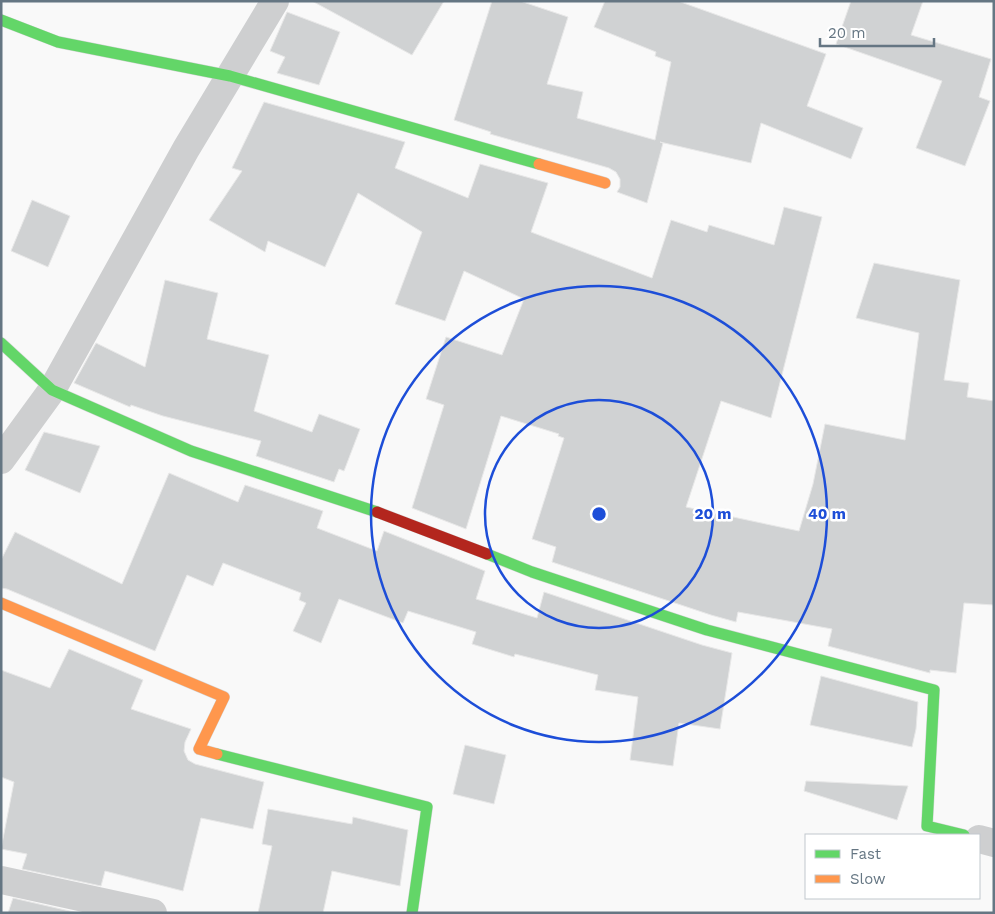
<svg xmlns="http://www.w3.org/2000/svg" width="995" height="914" viewBox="0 0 995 914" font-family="'Work Sans',sans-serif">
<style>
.building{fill:#d0d2d3;stroke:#e8e8e8}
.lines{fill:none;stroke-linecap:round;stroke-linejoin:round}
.fast-casing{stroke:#d5d6d7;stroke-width:12}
.slow-casing{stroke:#d5d6d7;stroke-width:12}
.jam-casing{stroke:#d5d6d7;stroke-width:12}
.street{stroke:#cecfd0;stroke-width:28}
.fast{stroke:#63d668;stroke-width:11}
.slow{stroke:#ff974d;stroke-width:11}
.jam{stroke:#b3261e;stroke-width:11}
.ring{fill:none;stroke:#1d4ed8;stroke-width:2.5}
.centre{fill:#1d4ed8;stroke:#fff;stroke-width:2.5}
.ring-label{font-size:15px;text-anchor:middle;font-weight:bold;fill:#1d4ed8;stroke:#fff;stroke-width:5;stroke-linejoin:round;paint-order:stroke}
</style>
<rect width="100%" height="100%" fill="#f9f9f9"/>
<g class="building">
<path d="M312,1H444L412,55Z"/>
<path d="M492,1H520L568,17L547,84L583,92L577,118L655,140L671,62L655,56L656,52L594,27L605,1H678L826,54L807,106L863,128L851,159L761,123L751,163L660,142L663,143L647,203L617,192L620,187V179L616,172L609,168L490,134L491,132L454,120Z"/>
<path d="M851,1H923L911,35L991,59L979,97L990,101L965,166L916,148L942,81L836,44Z"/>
<path d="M287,12L340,32L319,85L277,73L285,57L270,51Z"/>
<path d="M264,102L405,142L395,168L468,198L480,164L548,183L531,232L652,278L671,220L707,232L709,225L774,245L784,207L822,217L771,418L721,401L686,507L799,531L813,484L825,424L905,440L919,333L856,318L874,263L960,280L944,380L969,383L967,397L994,401V605L964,603L956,673L930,670V673L828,646L832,629L738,612L736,622L711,615L552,562L556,547L532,539L564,438L558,436L559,434L501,416L466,529L412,508L444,405L426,399L446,337L502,355L524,299L464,271L445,321L395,304L422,232L358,193L325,267L268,241L265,252L209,220L242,171L232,168Z"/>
<path d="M32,200L70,216L48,267L11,251Z"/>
<path d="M165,280L218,293L207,339L269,355L254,411L312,432L319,414L360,429L344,471L339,469L334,482L256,456L261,441L163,416L131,405L130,407L74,383L96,343L145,367Z"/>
<path d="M44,432L100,446L80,493L25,470Z"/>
<path d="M169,473L238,502L245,485L323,511L317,528L377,551L384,531L485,571L476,599L537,618L544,592L702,645L732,653L720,729L679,723L673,766L630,760L638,697L595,690L598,675L515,654L514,657L472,644L476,632L408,611L403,623L339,599L321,643L293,631L306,603L299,600L301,593L223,563L213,586L187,575L155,651L7,589L1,588V560L15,532L122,584Z"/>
<path d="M69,649L143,680L131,709L191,729L185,742L184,751L188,760L195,764L264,782L253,829L201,818L183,891L105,871L101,886L22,869L27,854L1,849L14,782L1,777V670L50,688Z"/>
<path d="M821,676L918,702L916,729L912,747L810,725Z"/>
<path d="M465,745L506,755L494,804L453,794Z"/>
<path d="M806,781L908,786L897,820L804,791Z"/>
<path d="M268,809L352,824L353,817L408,830L400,886L332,871L323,913H258L272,846L262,844Z"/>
<path d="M13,898L78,913H8Z"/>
</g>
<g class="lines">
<g class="fast-casing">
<g id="fast">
<path d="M1,20L58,42L230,76L539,164"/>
<path d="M1,343L52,390L191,451L377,512"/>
<path d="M487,554L532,572L707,630L934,690L927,826L964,835"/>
<path d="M217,754L427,807L412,913"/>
</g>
</g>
<g class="slow-casing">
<g id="slow">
<path d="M539,164L605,183"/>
<path d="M1,603L224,697L199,749L217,754"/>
</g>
</g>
<g class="jam-casing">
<path id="jam" d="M377,512L487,554"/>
</g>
<g class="street">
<path d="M1,460L52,390L186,149L275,1"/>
<path d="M979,839L994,843"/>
<path d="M1,880L153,913"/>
</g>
<use href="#fast" class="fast"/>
<use href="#slow" class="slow"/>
<use href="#jam" class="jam"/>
</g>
<g class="ring">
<circle cx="599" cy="514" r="114"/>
<circle cx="599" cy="514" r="228"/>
</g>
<circle cx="599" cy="514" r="8" class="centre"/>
<g class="ring-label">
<text x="713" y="519">20 m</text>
<text x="827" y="519">40 m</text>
</g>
<rect width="995" height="914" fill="none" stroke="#657683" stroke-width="5"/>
<rect x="805" y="834" width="175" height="65" fill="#ffffff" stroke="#c1c8cd"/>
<rect x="815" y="850" width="25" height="8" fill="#63d668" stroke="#c1c8cd"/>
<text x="850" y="859" font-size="15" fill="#657683">Fast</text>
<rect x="815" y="875" width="25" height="8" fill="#ff974d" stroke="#c1c8cd"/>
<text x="850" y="884" font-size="15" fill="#657683">Slow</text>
<path d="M820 38v8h114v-8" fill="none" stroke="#657683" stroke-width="2.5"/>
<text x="828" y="38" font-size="15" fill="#657683" stroke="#ffffff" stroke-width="4" paint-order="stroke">20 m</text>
</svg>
